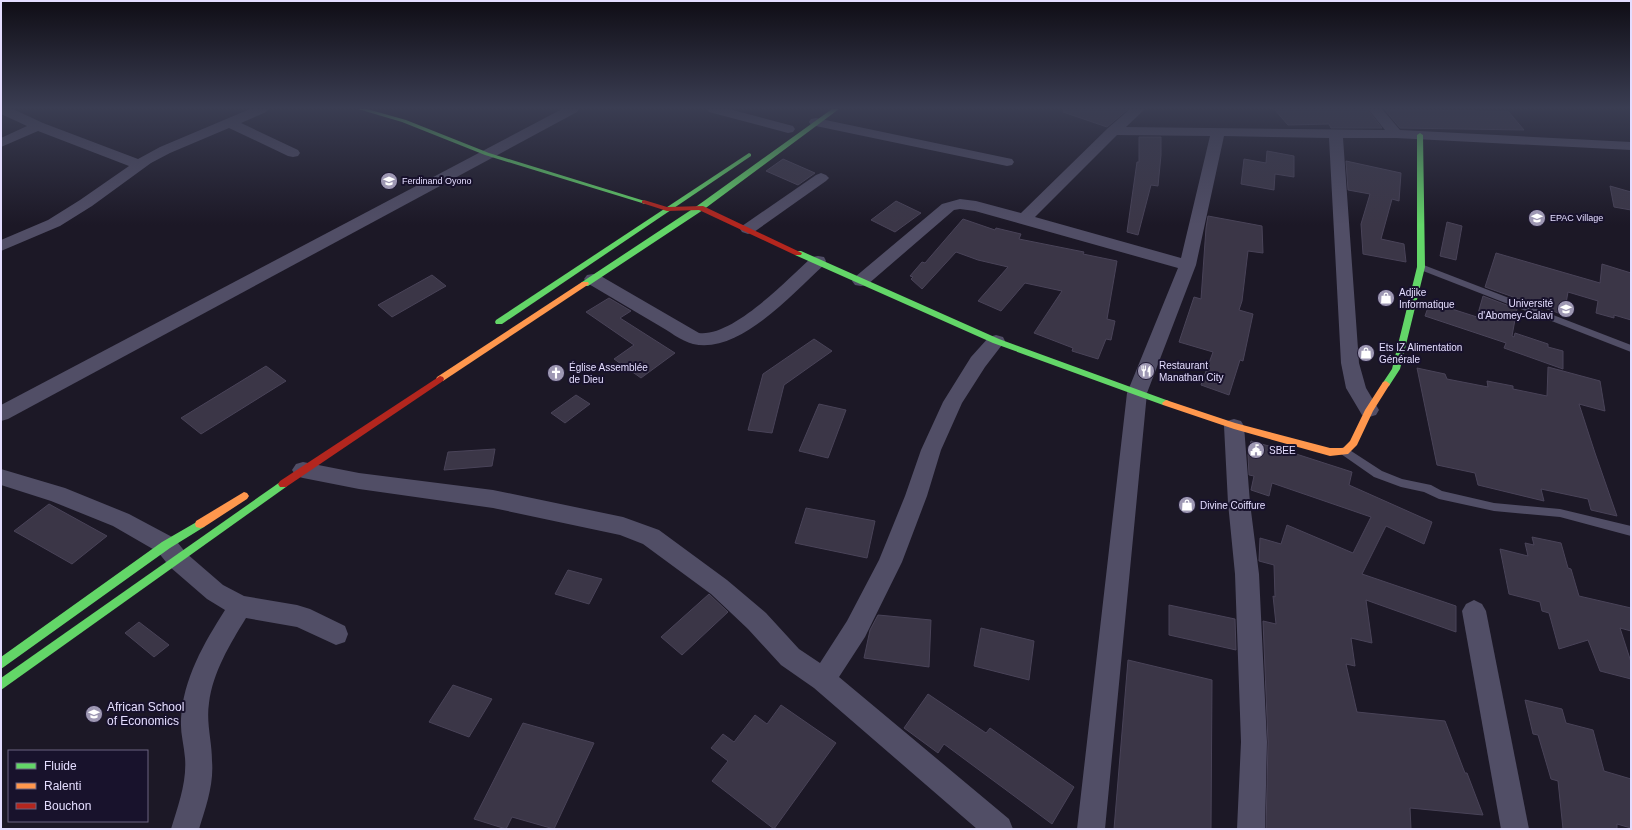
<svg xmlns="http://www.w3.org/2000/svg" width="1632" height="830" viewBox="0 0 1632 830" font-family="Arial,sans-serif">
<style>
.building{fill:#3b3647;stroke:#494358}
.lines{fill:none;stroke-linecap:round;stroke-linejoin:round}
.lane{fill:#514e66;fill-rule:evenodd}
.street{fill:#514e66;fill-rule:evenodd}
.fast{fill:#63d668;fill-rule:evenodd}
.slow{fill:#ff974d;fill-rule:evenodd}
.jam{fill:#b3261e;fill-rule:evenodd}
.labels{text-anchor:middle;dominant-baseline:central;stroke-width:4;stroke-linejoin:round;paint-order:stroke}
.far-poi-label{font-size:9px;fill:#e4ddff;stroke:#18122c;text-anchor:start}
.poi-label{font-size:10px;fill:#e4ddff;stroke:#18122c;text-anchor:start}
.near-poi-label{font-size:12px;fill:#e4ddff;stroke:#18122c;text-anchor:start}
</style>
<rect width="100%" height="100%" fill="#1c1826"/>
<g class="building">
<path d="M1064,109H1128L1107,127L1063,112Z"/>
<path d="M1274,109H1367L1382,128H1331L1329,124L1288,125Z"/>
<path d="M1385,110L1508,111L1524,130L1400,128Z"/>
<path d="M1139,137H1161V155L1158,186L1151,185L1138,235L1127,232L1137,162H1139Z"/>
<path d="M1267,151L1294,156V177L1275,174L1274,190L1241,184L1244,159L1266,163Z"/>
<path d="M783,159L815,173L798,185L766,171Z"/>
<path d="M1346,161L1401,173L1399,201L1392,199L1381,239L1404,244L1406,262L1363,254L1361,224L1370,194L1348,190Z"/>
<path d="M1610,186L1631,192V210L1614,207Z"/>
<path d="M896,201L921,213L895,232L871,220Z"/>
<path d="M1208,216L1262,226L1263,253L1248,251L1242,301L1239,310L1253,314L1243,361L1240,360L1229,395L1201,385L1213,352L1179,342L1194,297L1201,299L1206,228Z"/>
<path d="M963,219L995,230L996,228L1021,234L1019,239L1084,252L1083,254L1117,261L1107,319L1115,321L1111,340L1106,339L1098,359L1072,351L1073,348L1034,333L1062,291L1025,283L1001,311L978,301L1008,267L978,260L956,252L922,289L911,279L913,277L910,276L922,262L925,263Z"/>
<path d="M1447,222L1462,226L1456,260L1440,256Z"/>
<path d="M1496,253L1600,283L1602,264L1631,273V320L1614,315V318L1596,313L1598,301L1568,292L1564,315L1485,287Z"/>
<path d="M432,275L446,286L392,317L378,305Z"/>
<path d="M1483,296L1517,309L1512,336L1514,337L1515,333L1548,344V347L1563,351V369L1504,348L1506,343L1425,316L1430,302L1477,317Z"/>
<path d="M609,298L631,311L620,318L675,353L641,378L614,359L634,345L586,312Z"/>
<path d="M814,339L832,351L784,385L772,433L748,430L763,374Z"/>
<path d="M266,366L286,381L201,434L181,418Z"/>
<path d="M1548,367L1600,381L1605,411L1579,404L1595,453L1617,516L1591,510L1588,499L1541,489L1544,501L1478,485L1475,473L1437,465L1417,368L1445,374L1447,379L1488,387L1487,381L1513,386V389L1547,396Z"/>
<path d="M576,395L590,404L565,423L551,413Z"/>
<path d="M819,404L846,410L828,458L799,451Z"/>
<path d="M1251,441L1290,452L1352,472L1349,485L1432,522L1424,544L1386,526L1362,574L1456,606V632L1366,600L1372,643L1351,638L1355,666L1346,664L1357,712L1445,721L1465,773H1467L1483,815L1410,808L1411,829H1266L1268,742L1263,621L1276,624L1273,596L1275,597L1274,565L1259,561L1260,538L1281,544L1287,525L1353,553L1371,517L1272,483L1269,496L1251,490L1254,476L1249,475L1248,455Z"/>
<path d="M495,449L492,466L444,470L448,452Z"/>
<path d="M49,504L107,536L72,564L14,531Z"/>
<path d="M806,508L875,521L867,558L795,543Z"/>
<path d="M1532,537L1561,543L1568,568L1571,569L1579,596L1631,608V631L1620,628L1631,662V679L1600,671L1588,640L1559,649L1549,613L1542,611L1540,602L1509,594L1500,549L1528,556L1525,543L1534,545Z"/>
<path d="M568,570L602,579L589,604L555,594Z"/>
<path d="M709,594L728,612L682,655L661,637Z"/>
<path d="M1169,605L1235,619L1236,650L1169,635Z"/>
<path d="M878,615L931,620L929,667L864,658L870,630Z"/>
<path d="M139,622L169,645L154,657L125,633Z"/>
<path d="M981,628L1034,641L1029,680L974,666Z"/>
<path d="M1128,660L1212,680L1211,829H1114Z"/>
<path d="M453,685L492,699L469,737L429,722Z"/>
<path d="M928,694L986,733L990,728L1074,787L1052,824L944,744L938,753L904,728Z"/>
<path d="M1525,700L1562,709L1566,723L1593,730L1604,771L1631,779V828L1617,824V829H1563L1558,781L1551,779L1538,735L1533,734Z"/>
<path d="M781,705L836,743L774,829L712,781L728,761L711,748L723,734L734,742L755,715L767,724Z"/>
<path d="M523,723L594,743L554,829L512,817L506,829L474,819Z"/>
</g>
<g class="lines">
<g class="lane">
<path d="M1421,264L1631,345V352L1418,269L1417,267L1418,265Z"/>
<path d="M1345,447L1382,471L1402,479L1431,485L1442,491L1494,503L1560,509L1631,526V536L1560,517L1494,511L1439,499L1424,492L1401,487L1374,477L1341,454L1340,451L1341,448Z"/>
</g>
<g class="street">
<path d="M1,109H13L43,123L138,159L160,147L250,109H268L266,112L241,123L298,150L300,153L298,156L293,157L288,156L229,128L170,153L151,163L92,206L60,226L1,251V240L48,220L80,200L129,166L38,131L1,147V138L27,126L1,114Z"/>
<path d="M562,109H579L577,112L8,419L1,421V405Z"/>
<path d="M707,109H729L793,126L795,129L793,132L788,133L709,112Z"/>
<path d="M1130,109H1145L1126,127L1385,130L1368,109H1382L1400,130L1631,142V150L1396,138H1343L1359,363L1366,388L1379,410L1376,415L1369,417L1362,415L1346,388L1341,363L1329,138L1224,136L1196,265L1147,393L1105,829H1077L1127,393L1178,268L975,211L960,209L954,210L867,285L861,286L855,285L852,281L855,277L942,204L960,199L976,201L1021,213L1108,128ZM1117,135L1210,136L1181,258L1035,217Z"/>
<path d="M816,118L1007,158L1012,159L1014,162L1012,165L1007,166L811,125L809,122L811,119Z"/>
<path d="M821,173L826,175L829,178L826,181L754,232L748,234L742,232L740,229L742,226L816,175Z"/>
<path d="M818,256L824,257L826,261L824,265C793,293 739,355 693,344C681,341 669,331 658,325C634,311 611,297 587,283L584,279L587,275L593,274L599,275L699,333C733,337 787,280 812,257Z"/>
<path d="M996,335L1003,337L1005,341L985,367L962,403L941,450L927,496L902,562L865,637L839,677L1009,819L1013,829H977L814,688L781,665L748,629L711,594L643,544L620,535L493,508L359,489L303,478L296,476L292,470L296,464L303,462L359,473L493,490L623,517L659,530L727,580L766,613L799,649L820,663L847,621L879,560L905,496L921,450L943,402L971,357L989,337Z"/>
<path d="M1234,419L1241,421L1244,426L1250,503L1259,574L1267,742L1265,829H1237L1241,742L1235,574L1228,503L1224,426L1227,421Z"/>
<path d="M1,469L65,488L129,514L174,538L186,553L223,585L244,596L297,605L310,609L345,626L348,634L345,642L336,645L297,627L246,618C230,644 213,672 209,703C206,723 212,741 212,761C214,784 206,807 199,829H171C178,806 187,782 185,758C184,745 180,732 181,719C183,679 204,643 225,610L207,599L170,567L158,552L113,526L51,501L1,485Z"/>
<path d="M1474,600L1482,604L1486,611L1529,829H1501L1462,611L1466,604Z"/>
</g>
<g class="fast">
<path d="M358,109H367L406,120L489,153L648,202L644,204L642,203L485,155L402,122Z"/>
<path d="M832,109H839L703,210L588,286H582L581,284L582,282L697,206Z"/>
<path d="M1420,133L1423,135L1425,267L1400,369L1389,386L1386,387L1382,384L1392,369L1417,267V135Z"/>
<path d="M749,153L751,154V156L502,324H496L495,322L496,320Z"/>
<path d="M795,251H801L999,339L1169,401L1170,403L1169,405H1163L993,343L795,255Z"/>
<path d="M283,480L286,481L288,484L286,487L1,690V678Z"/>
<path d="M200,520L204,521L205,524L204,527L170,548L1,669V657L162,542Z"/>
</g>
<g class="slow">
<path d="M582,282H588L589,284L443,381H437L436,379L437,377Z"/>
<path d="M1386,381L1390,384L1373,411L1357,445L1348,454L1330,456L1234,429L1163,405L1162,403L1166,400L1235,423L1330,448H1343L1350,441L1365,410L1383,382Z"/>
<path d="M244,492L247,493L249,496L247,499L204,527L200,528L196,527L195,524L196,521Z"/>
</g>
<g class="jam">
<path d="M644,200L667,207L703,206L802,253L801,255H795L699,210L667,211L642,203V201Z"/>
<path d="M440,376L443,377L444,379L443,381L286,487H280L278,484L280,481Z"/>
</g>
</g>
<linearGradient id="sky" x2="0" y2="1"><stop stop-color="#0f0d15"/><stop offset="0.48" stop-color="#3a3d52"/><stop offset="1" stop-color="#3a3d52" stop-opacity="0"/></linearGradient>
<rect width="1632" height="225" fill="url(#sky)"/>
<defs>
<g id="school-disc" transform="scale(0.9)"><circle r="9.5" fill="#9e98b3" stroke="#18122c"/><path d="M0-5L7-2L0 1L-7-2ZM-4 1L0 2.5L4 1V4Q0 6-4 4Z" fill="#fff"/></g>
<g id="university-disc" transform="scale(0.9)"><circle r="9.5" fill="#9e98b3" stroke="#18122c"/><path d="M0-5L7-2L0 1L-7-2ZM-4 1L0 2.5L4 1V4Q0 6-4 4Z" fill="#fff"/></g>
<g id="shop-disc" transform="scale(0.9)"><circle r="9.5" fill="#9e98b3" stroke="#18122c"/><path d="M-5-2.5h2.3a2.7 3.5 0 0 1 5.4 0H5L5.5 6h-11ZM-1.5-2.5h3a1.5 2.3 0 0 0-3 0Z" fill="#fff"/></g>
<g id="restaurant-disc" transform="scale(0.9)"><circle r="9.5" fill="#9e98b3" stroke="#18122c"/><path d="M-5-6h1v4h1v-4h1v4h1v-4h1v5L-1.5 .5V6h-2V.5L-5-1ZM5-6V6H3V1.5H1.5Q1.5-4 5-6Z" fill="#fff"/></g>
<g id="church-disc" transform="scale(0.9)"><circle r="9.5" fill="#9e98b3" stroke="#18122c"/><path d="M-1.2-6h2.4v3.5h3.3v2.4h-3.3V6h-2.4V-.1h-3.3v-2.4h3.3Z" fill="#fff"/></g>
<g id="civic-disc" transform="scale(0.9)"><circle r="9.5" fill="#9e98b3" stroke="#18122c"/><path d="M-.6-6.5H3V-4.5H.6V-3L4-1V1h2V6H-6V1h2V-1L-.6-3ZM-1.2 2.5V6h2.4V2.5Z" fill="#fff"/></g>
</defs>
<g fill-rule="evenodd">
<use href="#school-disc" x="389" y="181"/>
<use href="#university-disc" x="1537" y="218"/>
<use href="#shop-disc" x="1386" y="298"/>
<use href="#university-disc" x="1566" y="309"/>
<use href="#shop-disc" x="1366" y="353"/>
<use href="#restaurant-disc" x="1146" y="371"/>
<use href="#church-disc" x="556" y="373"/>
<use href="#civic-disc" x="1256" y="450"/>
<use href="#shop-disc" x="1187" y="505"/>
<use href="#university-disc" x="94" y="714"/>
</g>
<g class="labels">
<g class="far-poi-label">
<text x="402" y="181">Ferdinand Oyono</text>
<text x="1550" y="218">EPAC Village</text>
</g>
<g class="poi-label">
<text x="1399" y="292">Adjike<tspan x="1399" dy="12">Informatique</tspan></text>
<text x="1553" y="303" text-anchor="end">Université<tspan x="1553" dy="12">d'Abomey-Calavi</tspan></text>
<text x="1379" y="347">Ets IZ Alimentation<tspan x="1379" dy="12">Générale</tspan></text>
<text x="1159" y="365">Restaurant<tspan x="1159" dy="12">Manathan City</tspan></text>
<text x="569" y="367">Église Assemblée<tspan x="569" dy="12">de Dieu</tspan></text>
<text x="1269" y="450">SBEE</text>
<text x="1200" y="505">Divine Coiffure</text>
</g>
<g class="near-poi-label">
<text x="107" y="707">African School<tspan x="107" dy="14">of Economics</tspan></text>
</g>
</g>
<rect width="1632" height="830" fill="none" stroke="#e4ddff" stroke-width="4"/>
<rect x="8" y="750" width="140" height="72" fill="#18122c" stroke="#6a6380"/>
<rect x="16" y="763" width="20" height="6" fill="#63d668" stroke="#6a6380"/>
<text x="44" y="770" font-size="12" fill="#e4ddff">Fluide</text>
<rect x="16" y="783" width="20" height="6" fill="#ff974d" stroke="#6a6380"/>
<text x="44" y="790" font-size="12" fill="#e4ddff">Ralenti</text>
<rect x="16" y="803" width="20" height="6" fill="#b3261e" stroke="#6a6380"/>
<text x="44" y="810" font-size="12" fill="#e4ddff">Bouchon</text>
</svg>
